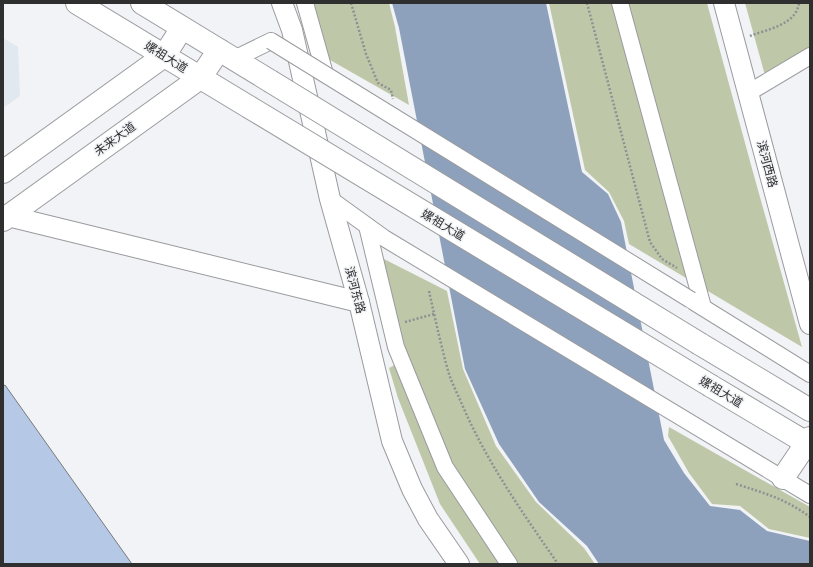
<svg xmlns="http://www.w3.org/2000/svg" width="813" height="567" viewBox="0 0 813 567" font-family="'Public Sans','Noto Sans SC',sans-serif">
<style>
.built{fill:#e2e8f0}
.green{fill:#bfc7a9}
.water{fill:#8da1bc}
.building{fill:#b5c8e5;stroke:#797a7c}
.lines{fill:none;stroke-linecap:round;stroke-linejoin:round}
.minor-casing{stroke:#9a9b9e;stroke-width:18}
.tertiary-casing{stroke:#9a9b9e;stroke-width:22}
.secondary-casing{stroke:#9a9b9e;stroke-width:24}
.trunk-casing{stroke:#9a9b9e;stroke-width:24}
.path{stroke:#8f9092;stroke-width:2.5;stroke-dasharray:2 2;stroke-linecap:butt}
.minor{stroke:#fff;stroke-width:16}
.tertiary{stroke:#fff;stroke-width:20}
.secondary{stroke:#fff;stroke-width:22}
.trunk{stroke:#fff;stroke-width:22}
.minor-bridge-casing{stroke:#9a9b9e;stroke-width:18;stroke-linecap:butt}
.trunk-bridge-casing{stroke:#9a9b9e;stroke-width:24;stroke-linecap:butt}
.minor-bridge{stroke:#fff;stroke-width:16}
.trunk-bridge{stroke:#fff;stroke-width:22}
.labels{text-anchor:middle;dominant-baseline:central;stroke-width:3;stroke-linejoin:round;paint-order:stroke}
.street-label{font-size:12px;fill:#2f2f30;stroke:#f2f3f6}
</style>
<rect width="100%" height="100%" fill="#f2f3f6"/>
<path class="built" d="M3,38L18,47L20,96L3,108Z"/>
<g class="green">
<path d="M299,3H389L395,27L409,105L309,48Z"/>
<path d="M549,3H707L751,165L802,347L629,244L624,221L609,192L585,170Z"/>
<path d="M745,3H810V52L766,79Z"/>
<path d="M378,256L447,291L463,369L496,446L536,502L584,548L595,564H480L440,504L398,398L389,368L404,360Z"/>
<path d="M669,427L810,507V538L769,529L740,506L712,504L689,473L668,436Z"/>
</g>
<path class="water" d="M392,3H546L582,172L608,194L621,222L664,440L684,473L710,506L740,510L767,531L810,541V564H599L587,546L539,502L499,444L465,369L399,28Z"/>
<path class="building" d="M5,385L132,564H3V386Z"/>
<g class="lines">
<g class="minor-casing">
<g id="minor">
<path d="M305,3L325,74"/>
<path d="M620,3L703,307"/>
<path d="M234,59L271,41"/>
<path d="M748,93L810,56"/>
<path d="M330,199L384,238L810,495"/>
<path d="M367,226L396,347L445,467L509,564"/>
<path d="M694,302L810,374"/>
</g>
</g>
<g class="tertiary-casing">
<g id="tertiary">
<path d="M282,3L292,30L330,199L359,302L392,441L412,489L428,519L459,564"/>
<path d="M724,3L810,324"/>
<path d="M8,216L359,302"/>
</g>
</g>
<g class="secondary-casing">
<g id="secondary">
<path d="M3,172L164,56L182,28"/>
<path d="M3,220L200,78L219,50"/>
<path d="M783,478L810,438"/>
</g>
</g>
<g class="trunk-casing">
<g id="trunk">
<path d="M77,3L249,107"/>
<path d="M142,3L270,81"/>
<path d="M700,344L810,410"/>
<path d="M711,386L810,445"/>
</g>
</g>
<g class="path">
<path d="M351,3L366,54L378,83L391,90L393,99"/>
<path d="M587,3L650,242L662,259L677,268"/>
<path d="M750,36C768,29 796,25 799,3"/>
<path d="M429,291C435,318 441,346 449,374C452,383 457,393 461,402C486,461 522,512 558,564"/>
<path d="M405,322L434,314"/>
<path d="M736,484C764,493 786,499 810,517"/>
</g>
<use href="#minor" class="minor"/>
<use href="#tertiary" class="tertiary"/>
<use href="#secondary" class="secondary"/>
<use href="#trunk" class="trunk"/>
<g class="minor-bridge-casing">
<path id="minor-bridge" d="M271,41L691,300"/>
</g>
<g class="trunk-bridge-casing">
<g id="trunk-bridge">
<path d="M270,81L700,344"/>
<path d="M249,107L711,386"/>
</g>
</g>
<use href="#minor-bridge" class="minor-bridge"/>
<use href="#trunk-bridge" class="trunk-bridge"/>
</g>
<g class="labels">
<g class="street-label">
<text transform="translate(166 57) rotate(32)">嫘祖大道</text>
<text transform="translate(115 139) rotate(-36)">未来大道</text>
<text transform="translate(767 164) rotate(75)">滨河西路</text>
<text transform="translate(443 225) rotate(31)">嫘祖大道</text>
<text transform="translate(355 290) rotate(75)">滨河东路</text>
<text transform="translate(721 392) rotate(31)">嫘祖大道</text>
</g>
</g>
<rect width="813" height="567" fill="none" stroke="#2f2f30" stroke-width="8"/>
</svg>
